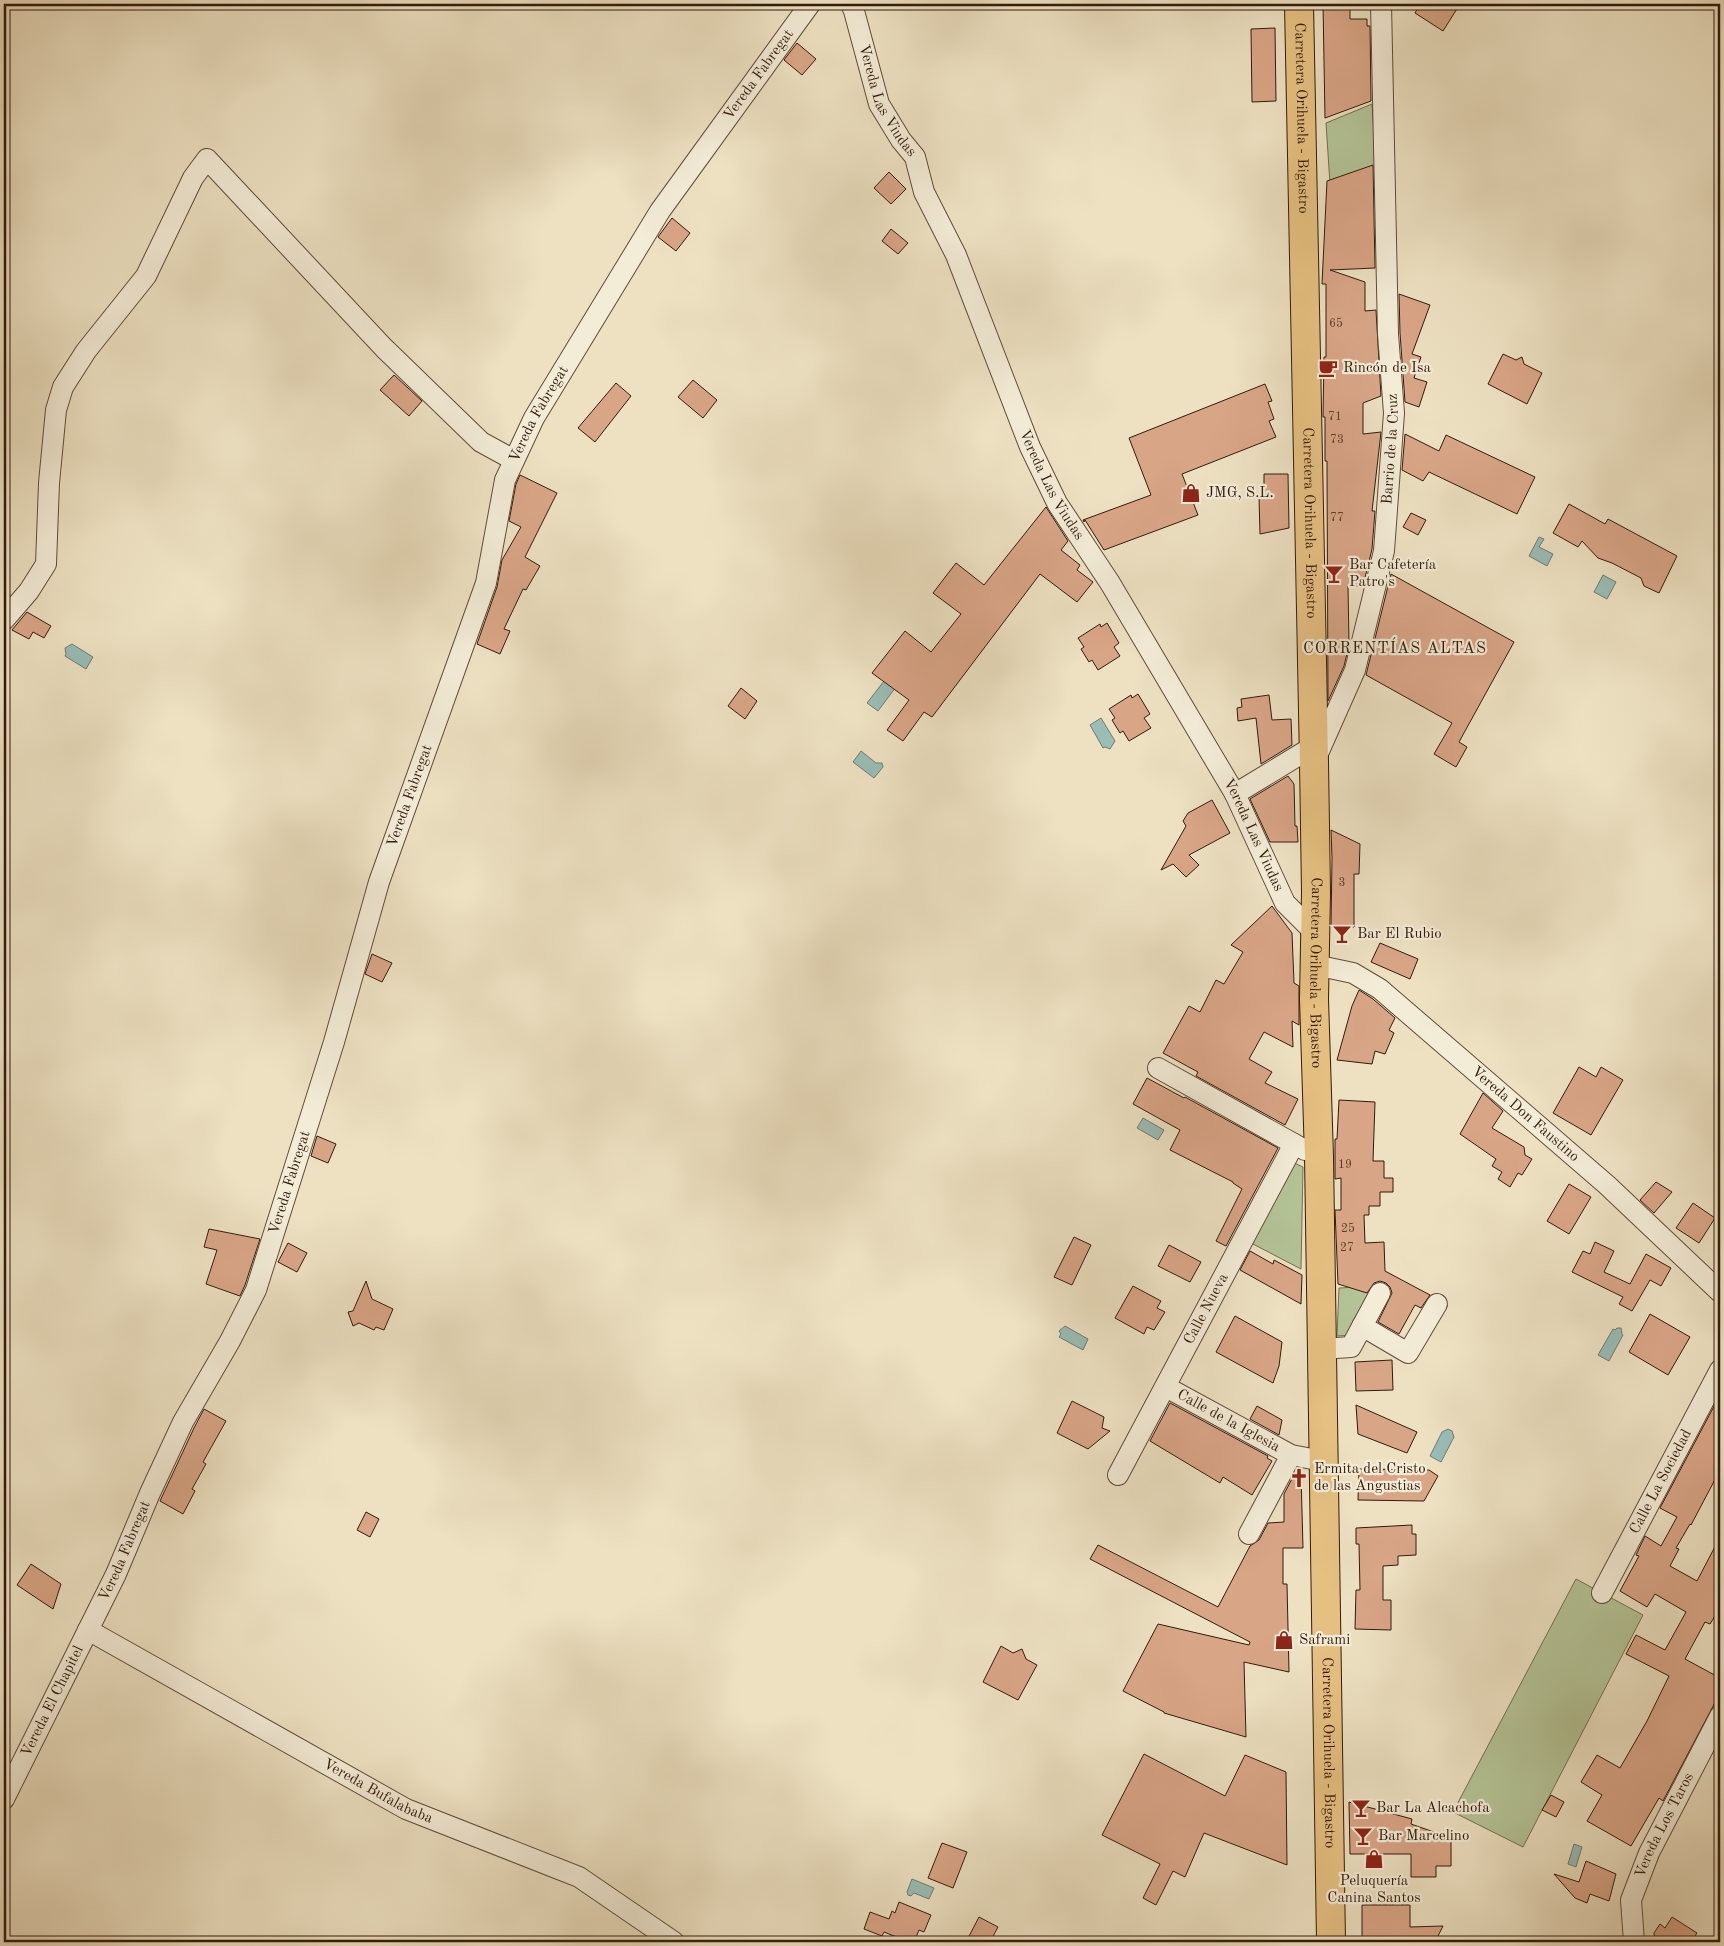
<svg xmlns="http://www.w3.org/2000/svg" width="1724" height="1946" viewBox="0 0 1724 1946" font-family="'Old Standard TT',serif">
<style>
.green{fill:#b4c497;stroke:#737051}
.water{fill:#99bdb7;stroke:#707c72}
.building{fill:#d9a587;stroke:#321b0b}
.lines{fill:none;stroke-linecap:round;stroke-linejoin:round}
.minor-casing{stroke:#614c39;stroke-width:22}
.primary-casing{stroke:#321b0b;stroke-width:30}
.minor{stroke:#f3ecd7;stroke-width:20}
.primary{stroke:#e6c081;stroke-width:28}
.labels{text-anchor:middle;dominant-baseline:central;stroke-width:4.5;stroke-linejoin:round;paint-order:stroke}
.number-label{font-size:12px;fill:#5c3e2a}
.street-label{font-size:15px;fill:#321b0b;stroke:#f3ecd7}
.poi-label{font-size:15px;fill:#321b0b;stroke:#f3ecd7;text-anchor:start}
.neighbourhood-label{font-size:16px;letter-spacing:1px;fill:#321b0b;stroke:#f3ecd7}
</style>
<rect width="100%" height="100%" fill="#ede1c2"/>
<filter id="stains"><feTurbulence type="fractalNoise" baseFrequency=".004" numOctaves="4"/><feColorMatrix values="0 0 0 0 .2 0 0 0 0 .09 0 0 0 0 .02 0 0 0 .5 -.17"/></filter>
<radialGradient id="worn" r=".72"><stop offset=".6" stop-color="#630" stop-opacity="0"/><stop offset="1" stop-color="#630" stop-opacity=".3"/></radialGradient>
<g class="green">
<path d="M1372,104L1376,166L1330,184L1326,123Z"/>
<path d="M1290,1161L1303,1167L1301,1269L1251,1243Z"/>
<path d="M1376,1286L1353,1335L1337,1336L1339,1288Z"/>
<path d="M1576,1579L1643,1615L1523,1847L1453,1812Z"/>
</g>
<g class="water">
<path d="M1539,537L1544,539L1539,547L1553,554L1547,566L1529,556Z"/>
<path d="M1603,575L1616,582L1607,599L1594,592Z"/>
<path d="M72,644L93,657L86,669L65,656L66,654L65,648Z"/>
<path d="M884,681L896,687L878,711L867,703Z"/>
<path d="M1101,718L1115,741L1110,749L1105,747L1103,748L1090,725Z"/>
<path d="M861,751L876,763H882L883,767L874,778L853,762Z"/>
<path d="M1143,1118L1164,1130L1158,1140L1137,1128Z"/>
<path d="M1065,1326L1088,1339L1083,1350L1059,1337L1061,1334L1059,1331Z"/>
<path d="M1617,1328H1621L1622,1334L1623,1335L1609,1361L1598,1355L1613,1329L1615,1330Z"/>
<path d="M1448,1429L1452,1431L1454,1437L1441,1462L1430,1456L1442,1432Z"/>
<path d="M1574,1844L1582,1847L1576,1867L1568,1864Z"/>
<path d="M912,1879L934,1888L929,1899L914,1893L911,1896L908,1895L907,1892Z"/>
</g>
<g class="building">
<path d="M1323,4H1350V19H1367V26H1370L1371,101L1325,118Z"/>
<path d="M1420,4H1460L1443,31L1415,13Z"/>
<path d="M1275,28L1276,101L1252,102L1251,29Z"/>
<path d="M797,43L816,59L802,75L784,60Z"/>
<path d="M1373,165L1375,268L1330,270L1365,282V311L1376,310L1381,396L1363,403V434L1381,432L1372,511H1375L1372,549L1363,586H1348L1349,645L1344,666L1328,701L1327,461H1325V417H1323L1324,357H1326V284H1322L1327,181Z"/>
<path d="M889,172L906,189L891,204L874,188Z"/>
<path d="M672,218L690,233L676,251L658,237Z"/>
<path d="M891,229L908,243L898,254L882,241Z"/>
<path d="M1399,294L1430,305L1412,354L1421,357L1414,378L1427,382L1419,407L1405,402L1400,333Z"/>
<path d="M1503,354L1516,360L1522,357L1524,364L1542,373L1527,404L1488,384Z"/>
<path d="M394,375L422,401L409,416L380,390Z"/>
<path d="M693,380L717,400L703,418L678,397Z"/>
<path d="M616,383L631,396L595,442L578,428Z"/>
<path d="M1265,384L1272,401L1268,402L1274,419L1269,421L1276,437L1182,474L1198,515L1104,550L1085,520L1084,522L1083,520L1151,495L1129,438Z"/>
<path d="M1405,434L1439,451L1446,435L1535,477L1517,514L1429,472L1423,481L1402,470Z"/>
<path d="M1264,474H1288L1289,528L1260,534L1259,496H1264Z"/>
<path d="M520,475L557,493L525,557L540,566L526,590L523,589L504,629L510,631L500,654L477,644L497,587L502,560L521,527L509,521L516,484Z"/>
<path d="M1569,504L1605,524L1608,519L1677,556L1659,593L1644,586L1641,578L1612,563L1598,558L1582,541L1578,547L1553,533Z"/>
<path d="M1046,507L1068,541L1061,550L1080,565L1077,570L1093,582L1077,602L1040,574L932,717L924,712L903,741L887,730L909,700L872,673L905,631L931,652L961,614L933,593L956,563L984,585Z"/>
<path d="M1411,513L1426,520L1418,535L1403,527Z"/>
<path d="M1391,574L1514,642L1459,742L1467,747L1456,767L1434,754L1452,723L1366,675Z"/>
<path d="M27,612L51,626L44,638L33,632L29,639L12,630Z"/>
<path d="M1107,623L1119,643L1114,647L1120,656L1098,670L1092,660L1089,662L1081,649L1084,647L1078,638L1100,624L1101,627Z"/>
<path d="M741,688L757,701L745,719L728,706Z"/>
<path d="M1138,694L1150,714L1144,718L1151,728L1129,741L1123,731L1120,733L1112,720L1115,718L1109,709L1131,695L1132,698Z"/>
<path d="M1269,695L1272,720L1291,719L1292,745L1261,764L1256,718L1238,721L1237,708L1242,707L1241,699Z"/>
<path d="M1288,776L1294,784L1295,826H1297L1298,842H1270L1250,799Z"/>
<path d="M1212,800L1230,833L1189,855L1199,865L1186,877L1173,864L1161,870L1186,826L1183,821L1188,813Z"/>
<path d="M1331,830L1360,844L1359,874H1354V927H1331L1332,858Z"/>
<path d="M1272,906L1292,933L1294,983L1299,986V1025L1292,1021L1293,1047L1264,1032L1249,1059L1272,1072L1265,1083L1298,1099L1285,1125L1196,1076L1198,1072L1163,1053L1189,1006L1200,1012L1216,980L1224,984L1243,952L1231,945Z"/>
<path d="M1380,943L1418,959L1410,979L1371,962Z"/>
<path d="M372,954L392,963L382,982L365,974Z"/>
<path d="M1359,990L1373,999L1395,1018L1389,1030L1394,1033L1385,1054L1375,1051L1372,1064L1337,1060L1352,1006Z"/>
<path d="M1579,1067L1596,1077L1601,1067L1623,1080L1591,1135L1553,1113Z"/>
<path d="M1147,1078L1184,1098L1185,1097L1278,1148L1226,1246L1216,1241L1242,1189L1233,1183V1182L1170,1150L1180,1130L1133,1104Z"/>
<path d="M1483,1093L1503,1111L1492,1128L1524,1147L1525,1155L1532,1159L1522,1175L1518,1173L1510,1187L1498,1179L1502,1172L1492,1166L1496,1159L1460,1134Z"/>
<path d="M1339,1100L1375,1102L1373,1161H1384V1178H1393V1192H1380V1206H1369V1215H1364L1365,1243L1384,1242L1385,1271L1430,1295L1421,1308L1415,1305L1399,1334L1378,1322L1392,1293L1390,1287L1386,1283L1380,1281L1374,1283L1367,1293L1338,1284L1335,1210H1341V1178L1335,1179V1139H1337Z"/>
<path d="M317,1136L336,1144L328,1163L311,1156Z"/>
<path d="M1656,1182L1672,1192L1654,1213L1640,1200Z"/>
<path d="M1569,1184L1591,1197L1569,1234L1547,1221Z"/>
<path d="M1693,1203L1715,1218L1699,1243L1676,1228Z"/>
<path d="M209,1229L260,1239L245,1285L240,1296L206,1284L217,1250L204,1247Z"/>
<path d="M1074,1237L1091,1245L1072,1285L1054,1277Z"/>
<path d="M1595,1242L1614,1251L1604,1272L1630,1284L1646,1254L1671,1268L1661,1286L1650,1280L1632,1311L1619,1304L1623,1297L1572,1272L1583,1251L1590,1254Z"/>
<path d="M288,1243L307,1253L297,1272L278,1262Z"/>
<path d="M1169,1245L1201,1262L1190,1282L1158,1266Z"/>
<path d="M1250,1251L1273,1264L1274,1260L1302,1275L1301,1304L1240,1270Z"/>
<path d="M366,1281L372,1299L393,1309L384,1330L376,1327L374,1330L359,1323L353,1326L348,1312L353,1311Z"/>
<path d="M1133,1286L1161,1301L1157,1308L1165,1312L1154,1330L1147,1327L1144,1334L1115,1318Z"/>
<path d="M1650,1314L1690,1337L1668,1375L1629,1352Z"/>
<path d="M1235,1316L1282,1342L1279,1366L1273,1383L1216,1352Z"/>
<path d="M1392,1360L1393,1390L1356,1391L1355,1362Z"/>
<path d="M1720,1395V1470L1691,1525L1690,1524L1676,1548L1679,1549L1670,1566L1697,1581L1720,1537V1618L1715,1616L1710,1624L1705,1622L1685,1659L1720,1678L1715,1691L1720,1693L1663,1801L1659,1798L1631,1846L1587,1821L1602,1795L1581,1782L1597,1755L1620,1768L1647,1721L1669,1676L1626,1654L1636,1635L1665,1650L1686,1612L1655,1594L1647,1607L1620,1591L1639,1556L1636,1555L1645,1536L1661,1546L1677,1517L1660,1508Z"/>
<path d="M1072,1401L1104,1417L1102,1428L1110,1431L1088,1449L1057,1433Z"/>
<path d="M1170,1403L1268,1456L1267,1458L1272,1461L1252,1495L1223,1477L1220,1483L1150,1441Z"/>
<path d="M1356,1405L1417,1432L1407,1453L1358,1434Z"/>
<path d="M1257,1406L1282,1420L1279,1435L1250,1419Z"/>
<path d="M204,1409L226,1421L203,1462L206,1464L192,1489L195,1491L183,1514L160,1501L194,1428Z"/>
<path d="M1359,1469L1429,1470L1438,1476L1424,1501L1358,1500Z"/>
<path d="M1294,1475H1301L1303,1548H1283V1584H1287L1289,1672L1244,1662L1246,1737L1164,1713V1712L1123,1691L1158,1624L1249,1645L1250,1642L1090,1559L1098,1545L1218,1607L1250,1546L1259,1540L1268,1523L1284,1522V1494Z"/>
<path d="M366,1512L379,1519L370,1537L357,1530Z"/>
<path d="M1412,1525V1534H1416V1555L1398,1556V1565L1383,1566V1600H1391V1630L1355,1629L1356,1590H1360L1359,1544H1356V1528Z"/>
<path d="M31,1564L61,1584L53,1609L17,1585Z"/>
<path d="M1001,1646L1013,1653L1022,1649L1026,1659L1037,1665L1018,1700L983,1682Z"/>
<path d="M1144,1754L1225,1796L1245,1755L1286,1772L1287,1865L1204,1833L1185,1877L1173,1871L1156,1905L1143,1898L1160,1864L1102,1835Z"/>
<path d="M1551,1795L1564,1802L1556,1817L1542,1810Z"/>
<path d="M1349,1802L1412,1819L1411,1824L1451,1838V1866H1436V1877H1411V1854H1350Z"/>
<path d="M942,1843L967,1852L953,1888L928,1878Z"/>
<path d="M1586,1861L1616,1874L1609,1901L1590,1894L1587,1903L1575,1898L1554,1874L1579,1882Z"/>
<path d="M899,1902L931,1915L924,1932L919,1930L914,1942H909L884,1932L882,1936L864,1929L870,1912L889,1919L892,1911L895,1913Z"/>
<path d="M1362,1905H1410V1927L1443,1926L1435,1942H1362Z"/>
<path d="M979,1917L998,1927L990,1942H966Z"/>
<path d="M1672,1917L1697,1933L1691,1942H1655L1654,1933L1660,1924L1665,1928Z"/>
</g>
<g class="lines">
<g class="minor-casing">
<g id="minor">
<path id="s1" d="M851,4L854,11L879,104L901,140L915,157L924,192L956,255L1030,447L1057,503L1110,583L1235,794L1285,903L1316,934"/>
<path d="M4,620L29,591L46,564L49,483L56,410L63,387L86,351L146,276L193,178L207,159L384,348L481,442L514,460"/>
<path id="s2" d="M1316,758L1355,670L1384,551L1394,413L1388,334L1381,4"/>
<path d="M1235,794L1314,746"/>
<path id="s3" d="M1315,965L1353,973L1380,989L1607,1185L1720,1292"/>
<path d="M1158,1068L1305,1150"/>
<path d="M1362,1326L1408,1353L1437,1304"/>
<path d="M1321,1349L1351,1347L1380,1293"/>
<path id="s4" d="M1166,1387L1291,1455L1323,1461"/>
<path id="s5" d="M1118,1475L1294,1144"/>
<path d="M1249,1534L1291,1455"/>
<path id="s6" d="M1602,1593L1720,1370"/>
<path id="s7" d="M88,1630L406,1809L579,1877L674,1942"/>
<path id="s8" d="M4,1799L116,1574L150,1493L183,1422L230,1341L256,1290L334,1042L379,882L486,583L505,480L534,418L660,211L810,4"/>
<path id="s9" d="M1634,1942L1631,1900L1649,1853L1720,1716"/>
</g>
</g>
<g class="primary-casing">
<g id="primary">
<path id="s10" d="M1299,4L1314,762L1316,892L1314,999L1319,1156L1331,1942"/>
</g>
</g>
<use href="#minor" class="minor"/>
<use href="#primary" class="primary"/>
</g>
<defs>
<g id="cafe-bare" transform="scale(1.5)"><path d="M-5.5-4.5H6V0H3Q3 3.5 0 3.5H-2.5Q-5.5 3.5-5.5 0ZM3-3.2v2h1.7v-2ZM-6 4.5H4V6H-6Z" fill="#8f2418" stroke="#f3ecd7" stroke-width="2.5" paint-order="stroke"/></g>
<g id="shop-bare" transform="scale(1.5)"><path d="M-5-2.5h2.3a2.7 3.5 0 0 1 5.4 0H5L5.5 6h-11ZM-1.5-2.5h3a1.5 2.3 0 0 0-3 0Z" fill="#8f2418" stroke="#f3ecd7" stroke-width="2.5" paint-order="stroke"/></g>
<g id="bar-bare" transform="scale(1.5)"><path d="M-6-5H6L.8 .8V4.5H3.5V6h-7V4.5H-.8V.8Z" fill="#8f2418" stroke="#f3ecd7" stroke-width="2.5" paint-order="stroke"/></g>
<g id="church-bare" transform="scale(1.5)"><path d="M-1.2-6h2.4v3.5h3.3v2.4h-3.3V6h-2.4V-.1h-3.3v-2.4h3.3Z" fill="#8f2418" stroke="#f3ecd7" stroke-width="2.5" paint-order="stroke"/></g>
</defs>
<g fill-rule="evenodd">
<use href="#cafe-bare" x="1328" y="368"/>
<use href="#shop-bare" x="1191" y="493"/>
<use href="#bar-bare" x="1334" y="574"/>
<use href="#bar-bare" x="1342" y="934"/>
<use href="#church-bare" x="1299" y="1478"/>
<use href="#shop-bare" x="1284" y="1640"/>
<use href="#bar-bare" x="1361" y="1808"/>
<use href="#bar-bare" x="1363" y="1836"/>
<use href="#shop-bare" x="1374" y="1859"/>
</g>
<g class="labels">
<g class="number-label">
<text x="1336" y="324">65</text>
<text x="1335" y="417">71</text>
<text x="1337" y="440">73</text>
<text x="1337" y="518">77</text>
<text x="1342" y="883">3</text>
<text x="1345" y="1165">19</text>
<text x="1348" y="1229">25</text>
<text x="1347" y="1248">27</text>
</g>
<g class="street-label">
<text stroke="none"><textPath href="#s8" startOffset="1896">Vereda Fabregat</textPath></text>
<text stroke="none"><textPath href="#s1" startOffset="104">Vereda Las Viudas</textPath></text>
<text stroke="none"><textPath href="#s10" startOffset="114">Carretera Orihuela - Bigastro</textPath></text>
<text stroke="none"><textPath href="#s8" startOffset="1491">Vereda Fabregat</textPath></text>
<text stroke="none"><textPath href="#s2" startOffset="321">Barrio de la Cruz</textPath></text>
<text stroke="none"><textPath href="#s1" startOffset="524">Vereda Las Viudas</textPath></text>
<text stroke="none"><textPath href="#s10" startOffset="519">Carretera Orihuela - Bigastro</textPath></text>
<text stroke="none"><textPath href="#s8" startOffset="1086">Vereda Fabregat</textPath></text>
<text stroke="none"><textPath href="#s1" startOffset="929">Vereda Las Viudas</textPath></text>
<text stroke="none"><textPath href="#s10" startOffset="969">Carretera Orihuela - Bigastro</textPath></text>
<text stroke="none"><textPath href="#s3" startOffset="262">Vereda Don Faustino</textPath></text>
<text stroke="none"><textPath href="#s8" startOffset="681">Vereda Fabregat</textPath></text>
<text stroke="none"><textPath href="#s5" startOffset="188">Calle Nueva</textPath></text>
<text stroke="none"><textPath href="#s4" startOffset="71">Calle de la Iglesia</textPath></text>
<text stroke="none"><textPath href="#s6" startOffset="126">Calle La Sociedad</textPath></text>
<text stroke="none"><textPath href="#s8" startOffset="276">Vereda Fabregat</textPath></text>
<text stroke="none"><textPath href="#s8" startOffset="109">Vereda El Chapitel</textPath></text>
<text stroke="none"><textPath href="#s10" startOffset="1749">Carretera Orihuela - Bigastro</textPath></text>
<text stroke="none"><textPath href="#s7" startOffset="332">Vereda Bufalababa</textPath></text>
<text stroke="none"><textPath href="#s9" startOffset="124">Vereda Los Taros</textPath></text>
</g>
<g class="poi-label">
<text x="1343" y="368">Rincón de Isa</text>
<text x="1206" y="493">JMG, S.L.</text>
<text x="1349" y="565">Bar Cafetería<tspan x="1349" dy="17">Patro's</tspan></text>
<text x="1357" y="934">Bar El Rubio</text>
<text x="1314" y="1469">Ermita del Cristo<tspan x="1314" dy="17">de las Angustias</tspan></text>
<text x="1299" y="1640">Saframi</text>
<text x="1376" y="1808">Bar La Alcachofa</text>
<text x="1378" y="1836">Bar Marcelino</text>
<text x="1374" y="1881" text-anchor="middle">Peluquería<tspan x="1374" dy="17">Canina Santos</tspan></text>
</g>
<g class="neighbourhood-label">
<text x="1395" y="649">CORRENTÍAS ALTAS</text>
</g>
</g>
<rect width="1724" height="1946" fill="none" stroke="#ede1c2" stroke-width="20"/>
<rect x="5" y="5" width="1714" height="1936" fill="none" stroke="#321b0b" stroke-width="2.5"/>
<rect x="10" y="10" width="1704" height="1926" fill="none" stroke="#321b0b"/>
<rect width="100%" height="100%" filter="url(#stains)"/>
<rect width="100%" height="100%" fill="url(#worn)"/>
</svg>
